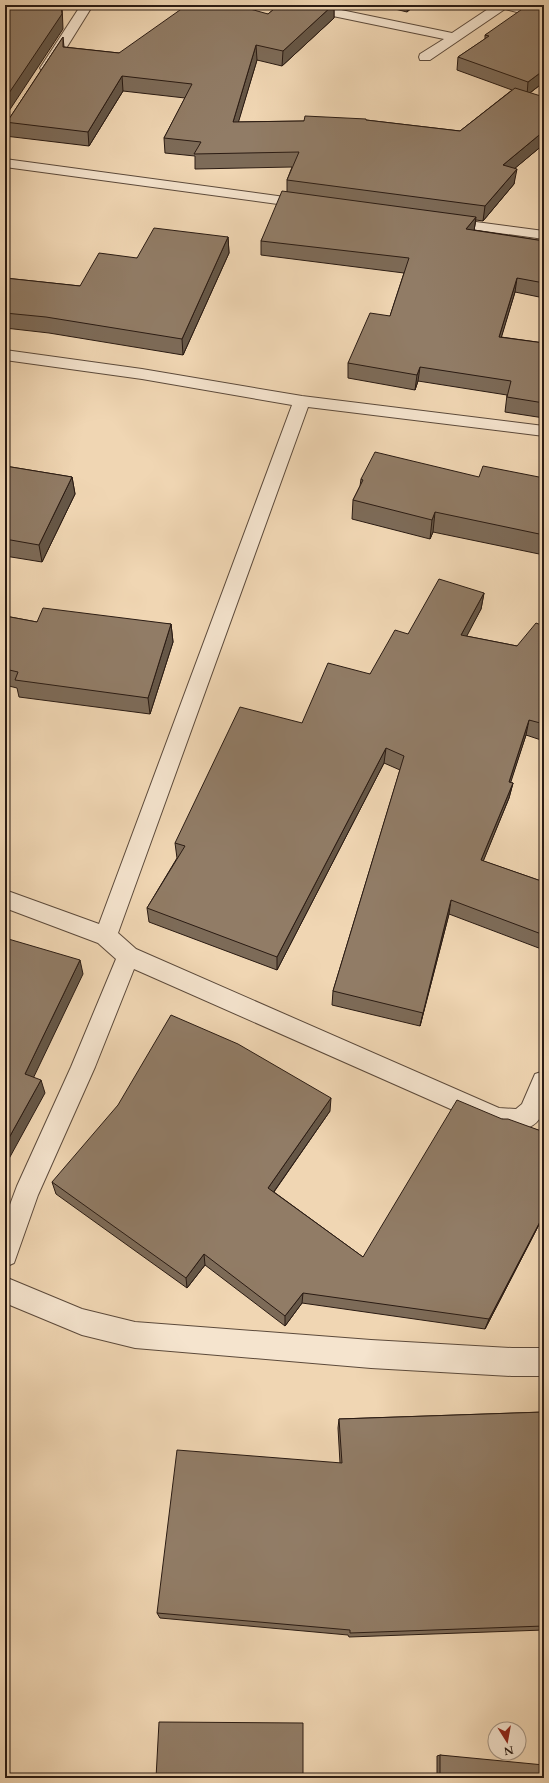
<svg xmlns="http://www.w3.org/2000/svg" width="549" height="1783" viewBox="0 0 549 1783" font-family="Cardo,serif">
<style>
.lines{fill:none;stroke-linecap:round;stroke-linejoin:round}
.minor-casing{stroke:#5c4a3b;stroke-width:2}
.minor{fill:#f5e4ce;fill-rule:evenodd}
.wall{fill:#7d6b58;stroke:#2a1b13}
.shaded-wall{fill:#665747;stroke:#2a1b13}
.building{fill:#917c66;stroke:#2a1b13}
</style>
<rect width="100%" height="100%" fill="#f0d6b3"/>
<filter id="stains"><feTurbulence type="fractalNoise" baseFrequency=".005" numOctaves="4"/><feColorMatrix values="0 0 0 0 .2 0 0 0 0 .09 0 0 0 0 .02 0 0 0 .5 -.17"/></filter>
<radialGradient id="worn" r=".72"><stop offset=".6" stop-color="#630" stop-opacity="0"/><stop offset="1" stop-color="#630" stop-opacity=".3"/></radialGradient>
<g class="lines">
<g class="minor-casing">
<g id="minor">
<path d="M81,5H93L52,71H42L40,68Z"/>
<path d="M293,5H317L452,33L494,5H520L544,11V19L505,9L430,60H420L419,57L420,54L444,39L299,9Z"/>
<path d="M5,159L307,200L312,201L314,204L312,207L307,208L5,167Z"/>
<path d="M446,218L544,231V239L441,225L439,222L441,219Z"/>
<path d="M5,350L142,369L302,396L544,426V436L308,407L118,933L136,949L499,1108L516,1109L522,1104L535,1074L544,1071C544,1113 549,1133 498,1130L134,969L95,1067L38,1195L14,1263L5,1267V1218L17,1186L71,1067L116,959L98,943L5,908V890L99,924L292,405L142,379L5,360Z"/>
<path d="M5,1277L82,1309L135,1322L371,1340L512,1348H544V1376H512L371,1368L135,1348L82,1335L5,1303Z"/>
</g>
</g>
<use href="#minor" class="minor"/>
</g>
<g class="wall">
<path d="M279,5H348L344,9L334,7V18L282,66L257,60L238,122L366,120L460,131L512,90L457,70L458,57L485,39V35L540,6V5H544V82L530,93L544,144L515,168L514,184L483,221L476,220L474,230L544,241V298L515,292L501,337L544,343V418L505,412L507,395L418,381L415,390L348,378V363L390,316L404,273L261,255V241L287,192V180L292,167L195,169V156L165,153L164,138L185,98L123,91L89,146L5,136V120L9,119L63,37L64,47L119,53L268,14Z"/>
<path d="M379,5H415L407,12Z"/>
<path d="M228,237L229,253L183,355L49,333L5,328V278L80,286L137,258Z"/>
<path d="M5,466L72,477L75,494L42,562L5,556Z"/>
<path d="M544,478V555L433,532L430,539L352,519L353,500L360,486L361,479Z"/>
<path d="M484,593L481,609L466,636L517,646L544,626V741L526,735L510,783H513L509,798L483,861L544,882V950L449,914L420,1026L332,1005L333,991L400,770L384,763L277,970L149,922L147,908L177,858L175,843L302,723L370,674L408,634Z"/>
<path d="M5,616L37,622L171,624L173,642L150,714L19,697L17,688L5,685Z"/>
<path d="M330,1111L274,1192L363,1257L502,1119L544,1132V1215L485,1329L302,1303L285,1326L205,1265L187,1288L56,1194L52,1182Z"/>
<path d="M544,1412V1630L349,1637L348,1635L160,1618L157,1613L340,1463L338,1428L339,1419Z"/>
<path d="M440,1755L544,1778H437V1756Z"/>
</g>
<g class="shaded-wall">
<path d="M61,5H62L63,29L5,117V99Z"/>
<path d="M333,5H334V18L282,66L283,51Z"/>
<path d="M344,5H348L344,9Z"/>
<path d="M408,5H415L407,12Z"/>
<path d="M256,45L257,60L234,137L233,122Z"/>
<path d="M544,70V82L527,95L528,82Z"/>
<path d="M122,76L123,91L89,146L88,132Z"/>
<path d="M544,131V144L501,180L503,165Z"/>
<path d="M517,169L514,184L483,221L485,206Z"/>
<path d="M476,217L474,231L466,229Z"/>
<path d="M228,237L229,253L183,355L182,339Z"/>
<path d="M517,278L515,292L497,352L499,337Z"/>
<path d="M420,367L418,381L415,390L417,375Z"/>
<path d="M72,477L75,494L42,562L39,545Z"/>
<path d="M435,512L433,532L430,539L432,520Z"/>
<path d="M484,593L481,609L459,651L461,635Z"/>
<path d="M171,624L173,642L150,714L148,698Z"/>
<path d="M529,720L526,735L506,797L509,782Z"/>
<path d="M386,748L384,763L277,970V957Z"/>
<path d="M513,783L509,798L478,874L481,860Z"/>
<path d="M451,900L449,914L420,1026L423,1013Z"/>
<path d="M80,960L83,974L29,1087L25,1074Z"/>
<path d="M41,1080L45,1093L5,1166V1145Z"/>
<path d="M331,1098L330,1111L268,1200V1188Z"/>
<path d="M544,1214V1215L485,1329L489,1319Z"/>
<path d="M204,1254L205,1265L187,1288L186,1278Z"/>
<path d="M303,1293L302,1303L285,1326V1316Z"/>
</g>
<g class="building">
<path d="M5,5H61L62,14L5,99Z"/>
<path d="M187,5H236L268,14L279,5H333L283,51L256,45L233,122L304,121L305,116L366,119V120L460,131L515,88L544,97V131L503,165L517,169L485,206L287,180L299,152L194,154L201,142L164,138L192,84L122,76L88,132L5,122V120L9,119L63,37V47L119,53Z"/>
<path d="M528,5H537L544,7V70L528,82L458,57L489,36L485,35Z"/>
<path d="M282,191L476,217L466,229L544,241V283L517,278L499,337L544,343V403L507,397L511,381L420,367L417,375L348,363L370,313L390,316L409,258L261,241Z"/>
<path d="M154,228L228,237L182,339L46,317L5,313V278L80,286L99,253L137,258Z"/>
<path d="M375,452L479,477L483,466L544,478V535L435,512L432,520L353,500L363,480L361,479Z"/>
<path d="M5,466L72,477L39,545L5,539Z"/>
<path d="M439,579L484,593L461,635L517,646L536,623L544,626V724L529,720L509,782L513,783L481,860L544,882V935L451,900L423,1013L333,991L404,756L386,748L277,957L147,908L185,846L175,843L240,707L302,723L328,663L370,674L395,630L408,634Z"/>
<path d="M43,608L171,624L148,698L15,680L18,672L5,669V616L37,622Z"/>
<path d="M5,938L80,960L25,1074L41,1080L5,1145Z"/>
<path d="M171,1015L238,1044L331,1098L268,1188L363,1257L457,1100L502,1119H508L544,1132V1214L489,1319L303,1293L285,1316L204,1254L186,1278L52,1182L118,1105Z"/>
<path d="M544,1412V1626L350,1633V1630L157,1613L177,1450L342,1463L339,1419Z"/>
<path d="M159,1722L303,1723V1778H156Z"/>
<path d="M440,1755L544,1765V1778H440Z"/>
</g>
<rect width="549" height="1783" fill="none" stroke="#f0d6b3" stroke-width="20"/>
<rect x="6" y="6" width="537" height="1771" fill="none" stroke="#2a1b13" stroke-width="2"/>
<rect x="10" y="10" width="529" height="1763" fill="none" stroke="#2a1b13"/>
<g transform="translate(507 1741) rotate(169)"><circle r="19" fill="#f5e4ce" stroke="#a49483"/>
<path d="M0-3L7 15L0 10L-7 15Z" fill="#8f2418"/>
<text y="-6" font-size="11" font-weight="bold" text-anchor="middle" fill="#2a1b13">N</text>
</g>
<rect width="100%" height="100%" filter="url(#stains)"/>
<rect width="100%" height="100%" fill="url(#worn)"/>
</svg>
